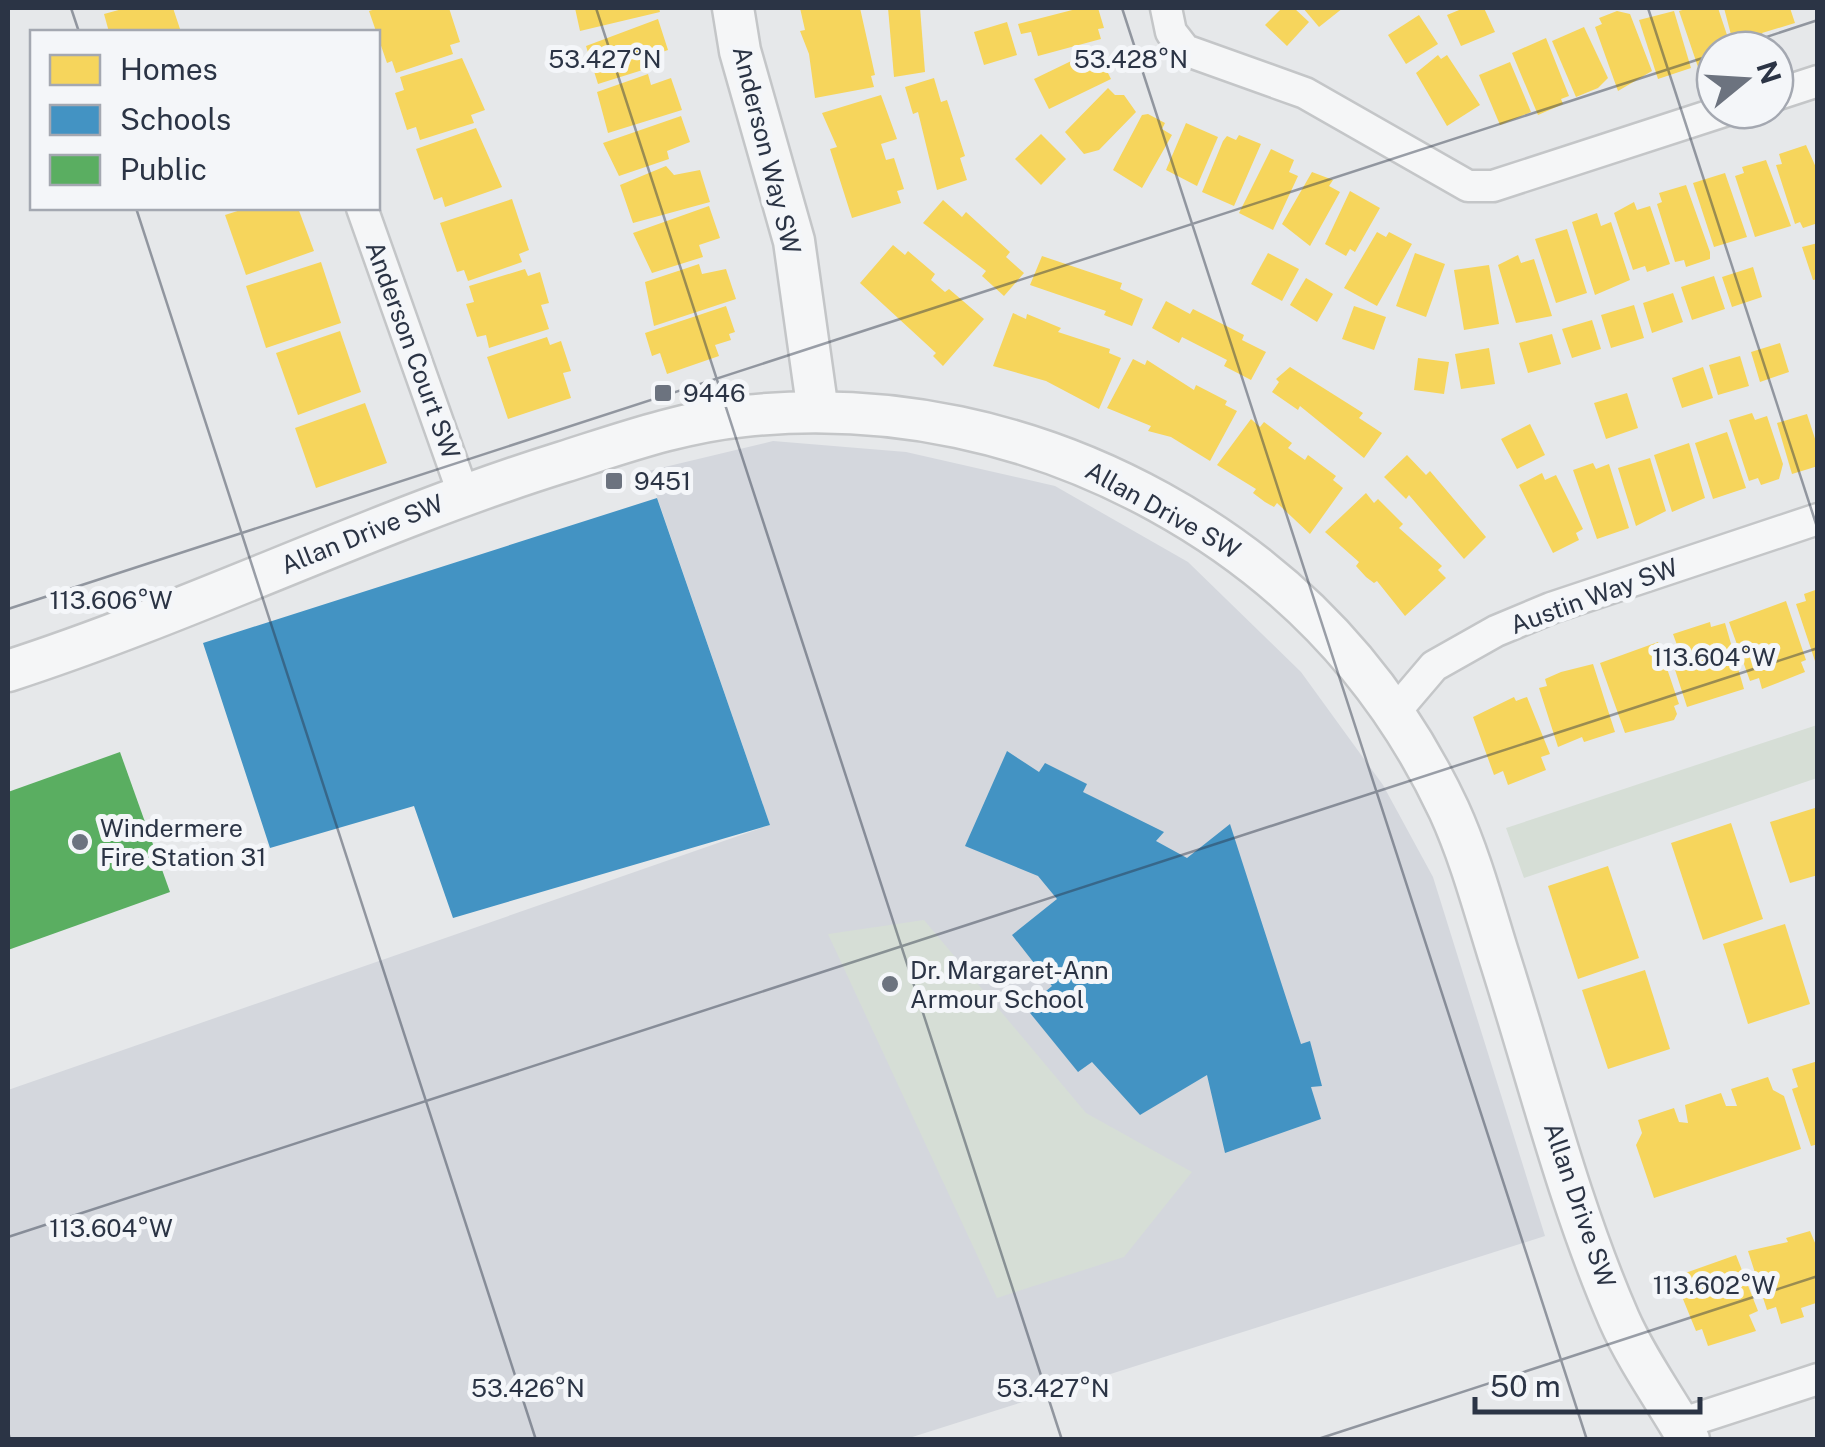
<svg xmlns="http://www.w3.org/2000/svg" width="1825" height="1447" viewBox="0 0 1825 1447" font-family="'Public Sans',sans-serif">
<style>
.built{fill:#d4d7dd}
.green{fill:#d6ded6}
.homes{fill:#f6d55c}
.schools{fill:#4393c3}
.public{fill:#5aae61}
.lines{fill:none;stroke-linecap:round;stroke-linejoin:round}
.minor-casing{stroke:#c4c6c8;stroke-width:35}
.tertiary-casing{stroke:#c4c6c8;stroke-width:45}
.minor{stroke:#f5f6f7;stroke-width:30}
.tertiary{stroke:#f5f6f7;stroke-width:40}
.ticks{fill:none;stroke:#2b3445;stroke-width:2.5;stroke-opacity:0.45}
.poi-dot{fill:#6c737f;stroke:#f4f6f9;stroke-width:4}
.labels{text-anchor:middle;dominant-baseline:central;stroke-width:10;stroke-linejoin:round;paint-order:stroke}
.street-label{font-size:25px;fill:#2b3445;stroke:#f4f6f9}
.poi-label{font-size:25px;fill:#2b3445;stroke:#f4f6f9;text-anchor:start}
.ticks-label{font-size:25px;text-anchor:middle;fill:#2b3445;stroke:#f4f6f9;stroke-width:10;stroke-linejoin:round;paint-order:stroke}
</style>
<rect width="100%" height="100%" fill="#e6e8ea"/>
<path class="built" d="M773,441L906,452L1055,486L1188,562L1301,672L1383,785L1433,877L1545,1236L906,1439H8V1090L770,825L648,471Z"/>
<g class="green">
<path d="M1817,725V778L1524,878L1506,828Z"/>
<path d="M924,920L1086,1113L1192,1172L1124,1257L997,1298L828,934Z"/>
</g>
<g class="homes">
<path d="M126,8H173L181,32H109L104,14Z"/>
<path d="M379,8H449L460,42L450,45L453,54L396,73L392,61L387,63L369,11Z"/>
<path d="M575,8H659L660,12L580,31Z"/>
<path d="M800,8H860L875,75L871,76L874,87L815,98L809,54L800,31L805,30Z"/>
<path d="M888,8H920L925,72L894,77Z"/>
<path d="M1080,8H1098L1104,28L1098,29L1101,39L1038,56L1031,32L1021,34L1018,24Z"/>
<path d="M1282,8H1294L1309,22L1287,46L1265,25Z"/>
<path d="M1303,8H1343L1319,27Z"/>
<path d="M1464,8H1484L1495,32L1461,46L1447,15Z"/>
<path d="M1689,8H1718L1729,41V50H1715V61L1698,67L1679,11Z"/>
<path d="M1724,8H1790L1795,23L1762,33L1765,40L1752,44L1753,49L1735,50Z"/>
<path d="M1617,11L1630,14L1652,71L1618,91L1595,27L1602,24L1599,18Z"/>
<path d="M1674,11L1691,68L1658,79L1639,20Z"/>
<path d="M1419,15L1438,44L1406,64L1388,35Z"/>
<path d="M658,19L668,50L645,58L649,68L598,84L586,46Z"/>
<path d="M1007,22L1017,55L984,65L974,32Z"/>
<path d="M1584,27L1608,78L1598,88L1576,97L1552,41Z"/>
<path d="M1546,38L1569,96L1561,99L1563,104L1538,115L1512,53Z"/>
<path d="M1096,49L1111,79L1049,109L1034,79Z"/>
<path d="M1438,55L1441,59L1447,55L1480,105L1447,126L1416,73Z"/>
<path d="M462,58L485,110L471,115L474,123L420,140L416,127L407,130L395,93L404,90L400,77Z"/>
<path d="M1510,62L1531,112L1500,125L1479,75Z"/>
<path d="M648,74L651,85L671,78L682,110L608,133L597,92Z"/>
<path d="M934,78L941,102L947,100L965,156L960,158L967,180L937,190L918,112L913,114L905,87Z"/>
<path d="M1108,88L1115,95H1124L1136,112L1099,150L1084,154L1065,132Z"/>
<path d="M881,95L897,139L881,144L886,160L894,158L904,189L897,191L901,203L852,218L830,149L837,147L822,113Z"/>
<path d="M1148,114L1165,123L1162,129L1172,135L1142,188L1113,170L1142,115Z"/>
<path d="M681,116L690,142L667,151L669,159L619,176L603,143Z"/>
<path d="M1186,123L1218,137L1197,186L1166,170Z"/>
<path d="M476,128L502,187L445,207L442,197L434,200L416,149Z"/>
<path d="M1041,134L1066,159L1041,185L1015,159Z"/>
<path d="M1239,135L1261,144L1234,206L1202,192L1223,141L1227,136L1236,140Z"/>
<path d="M1806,145L1818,172V223L1803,228L1800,222L1795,224L1776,165L1782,164L1779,154Z"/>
<path d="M1271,149L1294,160L1289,172L1298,176L1273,230L1239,213Z"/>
<path d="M1766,160L1791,226L1755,237L1735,176L1744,173L1742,167Z"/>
<path d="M666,166L674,175L700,170L710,202L633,223L620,185Z"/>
<path d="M1312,172L1333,180L1329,186L1340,192L1310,246L1282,224Z"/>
<path d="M1725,173L1747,237L1714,247L1693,183Z"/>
<path d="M1686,185L1710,252V259L1686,267L1684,260L1675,262L1657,204L1662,202L1659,193Z"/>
<path d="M1350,191L1380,208L1355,252L1350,249L1346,256L1325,244Z"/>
<path d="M512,199L529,250L519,254L522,262L468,281L464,270L457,272L440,223Z"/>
<path d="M943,200L962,217L966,212L1010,252L1006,257L1024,273L1004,296L982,276L986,271L923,223Z"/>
<path d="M1634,202L1637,210L1650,206L1670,264L1647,272L1645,266L1633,270L1614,213Z"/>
<path d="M709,206L720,238L699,245L703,257L652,273L633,233Z"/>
<path d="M247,208H298L314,251L246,275L225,215Z"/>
<path d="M1597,213L1601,226L1611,222L1630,280L1595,295L1572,222Z"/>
<path d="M1567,229L1587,293L1556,303L1535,239Z"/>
<path d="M1377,232L1386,237L1389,232L1412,244L1377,306L1344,288Z"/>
<path d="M1818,243V279L1813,280L1802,247Z"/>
<path d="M893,245L905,255L908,251L935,274L931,280L945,292L949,289L984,319L943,366L933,356L936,353L860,283Z"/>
<path d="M1268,253L1299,269L1282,301L1251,284Z"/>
<path d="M1415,253L1445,264L1426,317L1396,306Z"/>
<path d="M1518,255L1521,263L1534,259L1552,316L1516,323L1498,265Z"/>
<path d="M1042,256L1122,283L1120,289L1143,299L1132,326L1104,315L1106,311L1030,285Z"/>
<path d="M321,262L341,323L266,348L246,286Z"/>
<path d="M699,264L702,274L726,269L736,299L654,326L645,282Z"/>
<path d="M1489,265L1499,324L1464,330L1454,270Z"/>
<path d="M1753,267L1762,297L1732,307L1722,277Z"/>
<path d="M525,269L528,276L540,272L549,303L541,305L549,329L489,348L486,335L477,337L466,304L474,302L469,286Z"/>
<path d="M1714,276L1725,309L1692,320L1681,287Z"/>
<path d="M1306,278L1333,294L1317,322L1290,305Z"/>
<path d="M1673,293L1683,322L1652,333L1643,303Z"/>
<path d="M1166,301L1190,314L1193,309L1244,335L1242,340L1266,352L1251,380L1224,366L1227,360L1182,337L1179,343L1152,328Z"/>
<path d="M1634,305L1644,338L1611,348L1601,315Z"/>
<path d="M726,306L735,332L729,334L731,340L715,345L719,356L667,374L660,353L652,356L645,333Z"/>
<path d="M1354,306L1386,317L1374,350L1342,339Z"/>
<path d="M1013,313L1026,319L1027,314L1061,328L1058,332L1110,349L1109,353L1121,358L1099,409L1046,381L993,366Z"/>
<path d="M1592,320L1601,349L1572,358L1562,329Z"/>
<path d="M340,331L361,392L298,415L276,353Z"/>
<path d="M1552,334L1561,364L1528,373L1519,343Z"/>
<path d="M547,337L550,345L561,341L571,371L563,373L571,398L508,419L487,357Z"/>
<path d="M1780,343L1789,372L1760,382L1751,352Z"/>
<path d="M1489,348L1495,384L1461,389L1455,354Z"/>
<path d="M1740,356L1749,386L1718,395L1709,365Z"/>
<path d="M1418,358L1449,362L1444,394L1414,390Z"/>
<path d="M1133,359L1145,365L1147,360L1194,390L1196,385L1227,401L1225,405L1237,411L1210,461L1171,437L1148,431L1151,426L1107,408Z"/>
<path d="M1290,367L1363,413L1359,418L1382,433L1364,458L1300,406L1298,410L1272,392L1279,382L1276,379Z"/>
<path d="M1703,367L1713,398L1682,408L1672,378Z"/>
<path d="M1627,393L1638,428L1606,439L1594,403Z"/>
<path d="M365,403L387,463L316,488L295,428Z"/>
<path d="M1752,413L1755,420L1767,416L1783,464L1779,479L1761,485L1758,478L1749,481L1729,420Z"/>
<path d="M1807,414L1818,448V466L1792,474L1777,423Z"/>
<path d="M1251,419L1260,427L1264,422L1292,443L1288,448L1305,460L1308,455L1336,476L1333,480L1343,488L1310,534L1277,503L1274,507L1265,502L1253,493L1256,489L1217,465Z"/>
<path d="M1530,424L1545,455L1517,469L1501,439Z"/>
<path d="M1727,432L1746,488L1713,499L1695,443Z"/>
<path d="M1689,443L1705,498L1672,512L1654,455Z"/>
<path d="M1407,455L1426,475L1430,471L1486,537L1464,559L1409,495L1406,499L1384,477Z"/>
<path d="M1650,458L1666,511L1636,526L1618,468Z"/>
<path d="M1593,463L1596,469L1609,464L1629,528L1597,539L1573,470Z"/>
<path d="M1542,473L1545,480L1556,475L1583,529L1576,533L1579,540L1553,553L1519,485Z"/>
<path d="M1366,493L1374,503L1378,499L1403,524L1399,528L1442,566L1438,570L1446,578L1405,616L1377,581L1374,583L1366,577L1356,566L1359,562L1325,532Z"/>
<path d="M1818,589V667H1817L1796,604L1806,601L1804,594Z"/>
<path d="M1786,601L1806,660L1801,662L1805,672L1762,689L1759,678L1750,681L1729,622Z"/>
<path d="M1710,622L1711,627L1725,623L1744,689L1687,707L1668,648L1677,645L1673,634Z"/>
<path d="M1658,642L1679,704L1674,706L1677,714L1674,720L1625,733L1600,663Z"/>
<path d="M1593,664L1615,732L1584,742L1582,737L1558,747L1539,688L1547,686L1545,679L1561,672Z"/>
<path d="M1514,697L1516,701L1527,697L1550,754L1541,757L1546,770L1508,785L1503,771L1494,775L1473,717Z"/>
<path d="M1818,807V875L1790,883L1770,822Z"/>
<path d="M1731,823L1763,919L1703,940L1671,843Z"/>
<path d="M1608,866L1639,958L1578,979L1548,886Z"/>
<path d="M1785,924L1810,1004L1748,1024L1723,944Z"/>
<path d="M1645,970L1670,1049L1608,1069L1582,990Z"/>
<path d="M1818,1061V1144L1811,1146L1792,1089L1798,1087L1792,1069Z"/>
<path d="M1768,1077L1773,1090L1784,1096L1801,1149L1654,1198L1636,1145L1642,1133L1638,1120L1674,1108L1679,1122L1688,1123L1685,1105L1721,1093L1726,1106H1737L1731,1089Z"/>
<path d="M1810,1231L1818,1250L1816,1303L1801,1308L1804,1317L1781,1324L1776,1307L1767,1310L1748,1251L1788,1242L1786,1238Z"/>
<path d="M1736,1255L1758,1311L1749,1315L1756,1331L1708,1346L1702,1329L1696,1331L1674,1277Z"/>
</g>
<g class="schools">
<path d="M657,498L770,825L453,918L414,806L270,848L203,643Z"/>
<path d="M1007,751L1039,772L1045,763L1087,784L1083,792L1164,832L1156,841L1187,858L1230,824L1301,1044L1310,1041L1322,1086L1311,1087L1321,1119L1225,1153L1207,1075L1140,1115L1092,1062L1078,1072L1026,1008L1052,986L1012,935L1057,899L1038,876L965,846Z"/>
</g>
<path class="public" d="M120,752L170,892L8,950V792Z"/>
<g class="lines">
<g class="minor-casing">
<g id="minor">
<path d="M1166,8L1171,32L1185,50L1305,93L1468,186H1493L1727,110"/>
<path d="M1775,95L1818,81"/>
<path d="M362,208L463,493"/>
<path d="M1394,713L1434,666L1496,631L1551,608L1818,519"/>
<path d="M1680,1424L1818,1379"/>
</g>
</g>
<g class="tertiary-casing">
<g id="tertiary">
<path d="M733,8L740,51L794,241L818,412"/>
<path d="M8,671C196,610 374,521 563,462C623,443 681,422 744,416C889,401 1032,432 1159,502C1288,573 1386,676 1449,810C1470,856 1483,905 1498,953C1537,1074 1568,1202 1619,1319C1637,1360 1666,1400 1689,1440"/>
</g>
</g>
<use href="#minor" class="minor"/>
<use href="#tertiary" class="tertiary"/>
</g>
<path class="ticks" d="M71,8L79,32M596,8L1062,1440M1122,8L1587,1440M1648,8L1818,530M1727,50L1818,20M136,208L536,1440M8,609L1715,54M8,1237L1818,648M8,1431L10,1440M1315,1440L1818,1276"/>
<g class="poi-dot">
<rect x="653" y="383" width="20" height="20" rx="5"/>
<rect x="604" y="471" width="20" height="20" rx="5"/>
<circle cx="80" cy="842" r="10"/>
<circle cx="890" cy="984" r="10"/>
</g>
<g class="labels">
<g class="street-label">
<text transform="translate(767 150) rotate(76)">Anderson Way SW</text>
<text transform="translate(413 350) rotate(70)">Anderson Court SW</text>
<text transform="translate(1163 510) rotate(29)">Allan Drive SW</text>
<text transform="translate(362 534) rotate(-22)">Allan Drive SW</text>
<text transform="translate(1594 596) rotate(-20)">Austin Way SW</text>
<text transform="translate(1580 1205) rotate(71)">Allan Drive SW</text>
</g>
<g class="poi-label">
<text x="683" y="393">9446</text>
<text x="634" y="481">9451</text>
<text x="100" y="828">Windermere<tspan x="100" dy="29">Fire Station 31</tspan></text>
<text x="910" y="970">Dr. Margaret-Ann<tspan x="910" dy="29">Armour School</tspan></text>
</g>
</g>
<g class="ticks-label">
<text x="605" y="68">53.427°N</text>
<text x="1131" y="68">53.428°N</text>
<text x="111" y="609">113.606°W</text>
<text x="1714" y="666">113.604°W</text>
<text x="111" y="1237">113.604°W</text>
<text x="1714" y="1294">113.602°W</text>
<text x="528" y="1397">53.426°N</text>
<text x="1053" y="1397">53.427°N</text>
</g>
<rect width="1825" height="1447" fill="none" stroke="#2b3445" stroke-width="20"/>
<rect x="30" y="30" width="350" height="180" fill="#f4f6f9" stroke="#a4a8b1" stroke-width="2.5"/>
<rect x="50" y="55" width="50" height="30" fill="#f6d55c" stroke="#a4a8b1" stroke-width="2.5"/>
<text x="120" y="80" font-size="30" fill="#2b3445">Homes</text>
<rect x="50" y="105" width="50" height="30" fill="#4393c3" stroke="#a4a8b1" stroke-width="2.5"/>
<text x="120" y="130" font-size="30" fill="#2b3445">Schools</text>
<rect x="50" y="155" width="50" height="30" fill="#5aae61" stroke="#a4a8b1" stroke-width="2.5"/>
<text x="120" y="180" font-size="30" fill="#2b3445">Public</text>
<g transform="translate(1745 80) rotate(72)"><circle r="48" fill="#f4f6f9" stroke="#a4a8b1" stroke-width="2.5"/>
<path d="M0-8L18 38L0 25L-18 38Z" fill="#6c737f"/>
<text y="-15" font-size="28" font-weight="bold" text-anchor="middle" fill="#2b3445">N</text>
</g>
<path d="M1475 1397v15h225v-15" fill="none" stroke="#2b3445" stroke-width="5"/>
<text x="1490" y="1397" font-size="30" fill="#2b3445" stroke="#f4f6f9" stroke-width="8" paint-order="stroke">50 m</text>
</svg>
